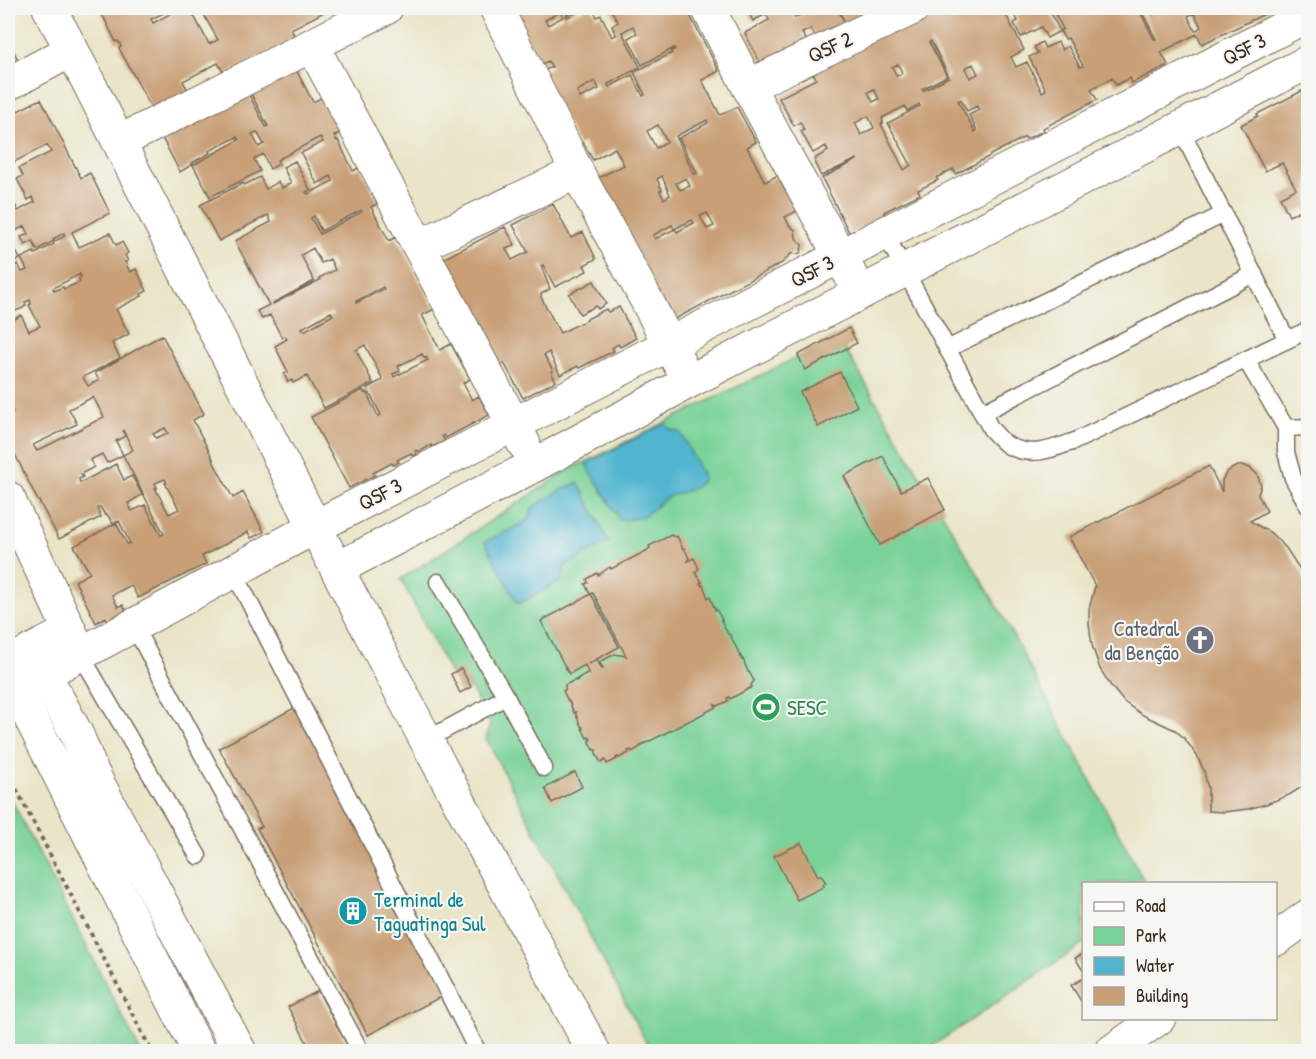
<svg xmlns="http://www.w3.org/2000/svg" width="1316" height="1059" font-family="'Patrick Hand',sans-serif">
<rect width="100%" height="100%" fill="#f6f6f2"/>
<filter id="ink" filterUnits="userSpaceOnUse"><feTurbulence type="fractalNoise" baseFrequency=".0167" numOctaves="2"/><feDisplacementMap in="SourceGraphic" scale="12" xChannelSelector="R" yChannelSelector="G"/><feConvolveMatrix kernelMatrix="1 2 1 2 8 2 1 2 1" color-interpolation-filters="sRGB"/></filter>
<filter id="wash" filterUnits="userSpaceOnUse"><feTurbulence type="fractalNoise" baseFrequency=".008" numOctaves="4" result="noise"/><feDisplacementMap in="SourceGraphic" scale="24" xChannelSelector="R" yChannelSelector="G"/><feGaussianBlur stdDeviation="1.35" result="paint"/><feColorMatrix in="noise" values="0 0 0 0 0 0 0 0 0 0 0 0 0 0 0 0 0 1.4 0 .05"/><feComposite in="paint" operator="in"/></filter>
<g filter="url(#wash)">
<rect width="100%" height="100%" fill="#eae5c8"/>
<g fill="#79d298" stroke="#5a7e5b" stroke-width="1.5">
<polygon points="838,337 1000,611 1145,883 1084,884 1083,944 925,1051 651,1051 486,739 490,724 471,688 464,691 457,674 452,677 401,579 569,470"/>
<polygon points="8,793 140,1051 8,1051"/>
</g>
<g fill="#51b5d0" stroke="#467077" stroke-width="1.5">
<path d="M665,423L669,429L680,432L702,474L703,479C695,493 679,491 666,498C658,503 652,511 643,516C636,519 628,520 620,520L586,464Z"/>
<polygon points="578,482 609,542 565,566 561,581 518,604 485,542 529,520 533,507 558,492"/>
</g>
<g id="blocks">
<g fill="#c89f76" fill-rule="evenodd">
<path d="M99,8H174L151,19L153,23L181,8H324L326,11L291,29L296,39L225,75L218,63L183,81L189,92L153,111L119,48L121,47L120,43L118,41L116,42ZM200,8L218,40L209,44L192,12Z"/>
<path d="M509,8H580L566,15L567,17L586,8H592L597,17L601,15L612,37L616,35L612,26L618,22L610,8H667L668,9L686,8L719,71L702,80L720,115L737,107L756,142L747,147L765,182L780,174L799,210L785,217L789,225L795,230L796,238L802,245L801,252L798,254L792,253L782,263L671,321L596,179L624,165L615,148L593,160L583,142L578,145L541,72L552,67L548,61L538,66ZM560,12L563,17L548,25L545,20ZM633,26L637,33L628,38L642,65L674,48L675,49L671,51L672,53L634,72L645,95L643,96L632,75L609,87L608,84L640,67L622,32ZM595,81L599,89L580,98L577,91ZM707,120L708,123L679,138L697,173L694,174L676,136ZM658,125L667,142L656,148L647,131ZM662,176L670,195L664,199L660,191L662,190L657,179ZM686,178L690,186L680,190L676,183ZM707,213L714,226L707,229L700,216ZM692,220L694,223L677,232L675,229L655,239L653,235L672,225L674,229Z"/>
<polygon points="746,8 793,8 790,9 795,18 804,13 801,8 837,8 846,25 817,40 811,29 802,33 809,44 763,68 745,33 769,20 766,14 753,21"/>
<polygon points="838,8 880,8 864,15 862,12 859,13 861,17 846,25"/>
<path d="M928,8H1003L1004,11L1024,50L1011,57L1016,67L1027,62L1042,92L1046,90L1029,57L1038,53L1034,47L1042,42L1045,48L1058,42L1062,50L1068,46L1080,67L1083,66L1068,38L1065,39L1060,31L1063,29L1052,8H1118L1119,10L1125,8H1138L1154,39H1156L1140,8H1277L1202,44L1197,34L1161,52L1168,65L1132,83L1130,78L1116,85L1112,78L1091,89L1097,100L1043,128L1044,131L1026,139L1025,137L990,155V156L956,174L953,169L936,178L938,180L918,190L920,194L884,212L885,215L850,234L822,178L857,160V159L821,176L815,164L816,158L828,151L826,146L813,153L801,131L804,130L800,122L794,126L779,98L816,79L812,71ZM1194,13L1201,27L1195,31L1188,16ZM931,41L949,77L923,91L922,89L947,76L929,42ZM898,64L902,73L897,76L892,67ZM973,64L978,74L970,78L965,68ZM874,89L879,99L873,102L868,92ZM961,100L967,111L977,106L979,110L969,115L977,131L975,132L958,101ZM919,104L920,106L888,123L911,165L904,170L881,124L883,123L882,118L905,106L907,111ZM868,116L874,128L861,135L855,123Z"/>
<polygon points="1010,8 1048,8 1060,31 1047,38 1041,27 1021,37 1014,23 1018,21"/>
<polygon points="8,38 17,58 8,63"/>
<path d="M294,66L313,102L323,97L341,132L334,136L337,141L338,140L353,171L360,167L379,203L371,207L389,241L396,237L435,309L422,315L440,350L451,344L470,379L463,383L472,400L479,396L489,415L446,438L444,435L442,436L445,441L432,447L431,445L419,452L418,450L415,451L417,454L412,456L411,453L397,460L399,462L393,465L392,463L373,473L375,475L349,488L311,417L363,390L364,393L366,392L378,416L381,415L367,388L383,380L365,345L356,350L373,383L324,408L307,376L293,383L292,380L288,382L284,374L288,372L275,346L287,339L285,336L282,338L270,315L262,319L257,311L269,305L235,241L271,222L268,215L219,241L200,205L243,183L244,185L260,177L266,189L278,182L282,188L291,183L283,167L295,161L310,190L306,192L308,194L333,181L331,176L317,184L301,153L323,142L320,137L277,160L279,164L270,169L263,154L254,159L260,171L210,197L193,165L239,140L237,137L209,151L210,153L192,163L193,164L180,172L160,134L247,91L266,127L268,126L249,90ZM257,132L264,144L259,147L252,134ZM361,210L362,212L320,234L311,218L314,216L321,231ZM313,248L321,263L330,259L335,270L319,278L320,280L273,304V303L314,281L301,255ZM383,287L384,289L356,303V301ZM331,312L333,315L304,331L302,328ZM422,354L424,358L426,357L428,360L394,377L393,374L400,371L398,366Z"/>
<polygon points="1308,88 1308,213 1305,208 1289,216 1280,197 1296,189 1282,163 1265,171 1241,125 1258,116 1257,114"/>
<path d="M41,99L81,178L90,173L110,213L72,232L79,247L110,233L116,245L122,242L128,253L125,255L128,261L125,262L130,272L136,269L147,291L141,294L142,296L116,309L129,334L112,343L120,358L83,377L88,386L99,380L95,373L162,335L204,414L193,420L213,459H212L233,498L243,492L264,532L251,538L248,532L202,556L206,564L138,598L131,585L112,595L118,607L123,605L127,613L108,623L106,617L96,623L75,581L90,573L74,546L116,523L127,544L130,543L119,521L113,524L107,514L105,515L100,507L97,508L101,517L59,539L39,501H38L8,440V415L13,412L8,401V323L21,315L29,331L40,326L29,305L31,304L30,300L25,302L26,305L23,308L8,314V269L18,264L22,272L27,270L21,258L34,252L35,254L54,244L53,242L65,236L64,233L53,239L54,241L37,250L33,241L25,245L21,237L29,234L25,226L9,234L8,231V190L18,211L35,202L32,197L28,200L17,179L23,176L19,168L51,152L47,145L8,165L12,174L8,177V116ZM80,274L81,277L79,279L80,282L64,289L63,287L54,291L53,288ZM93,397L104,417L37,451L33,445L77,424L69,409ZM165,428L168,433L156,438L153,434ZM123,430L133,450L123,455L164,534L161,535L145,505L132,511L128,503L142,495L132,476L124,480L116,464L80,483L79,479L83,477L81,474L94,467L90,460L102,454L107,463L123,455L116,441L125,436ZM165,479L167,483H165L179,509L169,514L155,488H157L155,483Z"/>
<polygon points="553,204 571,238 583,232 596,259 584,265 587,271 555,287 543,265 541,266 550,289 541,294 541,297 560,333 587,320 587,319 606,309 608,312 619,307 636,338 620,347 618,344 612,348 614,351 579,368 578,366 560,375 549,352 544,355 553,371 551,372 556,381 523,398 504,363 494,368 435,263 505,227 515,245 506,249 512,260 528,252 513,225"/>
<polygon points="8,236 20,259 8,266"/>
<polygon points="594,281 606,304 598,309 596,306 580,314 569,294"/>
<polygon points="849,328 857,343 805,370 798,355"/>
<polygon points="840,372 857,406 818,427 800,392"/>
<polygon points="883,456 901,491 928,478 945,510 880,545 844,476"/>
<polygon points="1209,466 1222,492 1222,481 1226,473 1231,469 1238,466 1245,466 1250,468 1257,474 1261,485 1258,495 1267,511 1250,521 1271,533 1286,548 1301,571 1308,593 1308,783 1289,795 1266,804 1248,809 1223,812 1208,811 1208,789 1204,771 1197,756 1185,739 1175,730 1143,715 1124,702 1111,686 1100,669 1092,645 1089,624 1089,609 1095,586 1069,537"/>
<polygon points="671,535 675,537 677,536 683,549 684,548 689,558 688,559 688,561 694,558 699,569 695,572 702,582 700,583 702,586 703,585 708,598 710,597 715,610 716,609 722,620 721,620 728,634 730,635 741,657 740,657 742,660 743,659 748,672 749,672 754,681 751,685 752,687 730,699 729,697 727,698 728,701 717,706 715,705 716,707 654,739 641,745 642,746 632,752 631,750 628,751 629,753 619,758 618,757 616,758 617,759 607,764 605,760 601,763 596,753 596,750 594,750 589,740 591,739 589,737 587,738 582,728 583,727 581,726 576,715 576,712 574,713 569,701 568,701 563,691 565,690 565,685 575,680 576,681 578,680 577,679 587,673 589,675 585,665 569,674 541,621 591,594 619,647 588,664 597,660 602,669 603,668 599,662 615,654 626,656 593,593 590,594 585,584 588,583 587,579 597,573 598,575 610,567 611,569 646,551 650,548 649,546"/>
<polygon points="461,668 471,687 460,693 451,674"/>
<polygon points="296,707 448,993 368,1035 257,828 262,827 219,748"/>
<polygon points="575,772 582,787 552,803 545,788"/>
<polygon points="801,843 818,876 821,875 826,883 823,884 824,886 823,887 797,900 774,856"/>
<polygon points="1084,953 1084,972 1075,958"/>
<polygon points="1084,978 1084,999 1081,1001 1071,985"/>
<polygon points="318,991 351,1052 312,1052 288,1007"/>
</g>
</g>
</g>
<g filter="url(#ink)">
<use href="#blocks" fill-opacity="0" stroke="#786b5a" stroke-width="1.5"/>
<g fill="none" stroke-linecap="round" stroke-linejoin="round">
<g stroke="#786b5a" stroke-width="19">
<g id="lane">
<polyline points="1180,128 1287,340"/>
<path d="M885,234L991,429C996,434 1002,442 1009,446C1033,458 1052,449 1075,441L1308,330"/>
<polyline points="947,349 1224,214"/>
<polyline points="1246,360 1286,428 1286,452 1293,478 1308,506"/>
<polyline points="982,413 1254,274"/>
<polyline points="1286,428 1308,427"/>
<polyline points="234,572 478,1052"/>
<polyline points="438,582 506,697 544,768"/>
<polyline points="134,626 361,1052"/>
<polyline points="81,655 198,856"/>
<polyline points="426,740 506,697"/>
</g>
</g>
<g stroke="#786b5a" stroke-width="35">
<g id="street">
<polyline points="496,8 551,118 577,172 647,301 679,363"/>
<polyline points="708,8 748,86 851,276"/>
<polyline points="312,45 524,444"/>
<polyline points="8,84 72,50"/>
<polyline points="748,86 913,8"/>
<polyline points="119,142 386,8"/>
<polyline points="419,246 577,172"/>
<polyline points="8,498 81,655"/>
<polyline points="337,569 535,465 688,382 1308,62"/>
<polyline points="8,663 70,631"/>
<polyline points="8,673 199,1052"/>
<polyline points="45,675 77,735 92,772 240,1052"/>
<polyline points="16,689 315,527 1308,15"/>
</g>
</g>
<g stroke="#786b5a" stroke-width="35">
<g id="secondary">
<polyline points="49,8 72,50 315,527 426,740 594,1052"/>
<polyline points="1276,939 1308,916"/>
<polyline points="1111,1052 1159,1018"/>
</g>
</g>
<polyline stroke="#786b5a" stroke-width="4" stroke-dasharray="4.5 4.5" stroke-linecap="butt" points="8,773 152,1052"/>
<use href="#lane" stroke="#fff" stroke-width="16"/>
<use href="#street" stroke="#fff" stroke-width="33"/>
<use href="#secondary" stroke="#fff" stroke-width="33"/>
</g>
</g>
<defs>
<g id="church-disc" transform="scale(1.5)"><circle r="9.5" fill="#6b7280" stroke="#f6f6f2"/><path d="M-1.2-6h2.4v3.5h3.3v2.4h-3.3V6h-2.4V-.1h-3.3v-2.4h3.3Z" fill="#fff"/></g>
<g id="stadium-disc" transform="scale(1.5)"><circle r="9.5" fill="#2e9e5b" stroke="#f6f6f2"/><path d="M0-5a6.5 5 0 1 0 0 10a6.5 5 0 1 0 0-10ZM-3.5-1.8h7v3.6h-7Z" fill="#fff"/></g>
<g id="building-disc" transform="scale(1.5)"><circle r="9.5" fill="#0f9aa8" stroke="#f6f6f2"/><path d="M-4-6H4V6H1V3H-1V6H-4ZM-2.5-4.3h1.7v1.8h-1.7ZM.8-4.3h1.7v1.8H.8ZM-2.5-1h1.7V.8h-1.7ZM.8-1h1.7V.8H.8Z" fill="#fff"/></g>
</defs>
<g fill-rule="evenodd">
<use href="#church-disc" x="1200" y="640"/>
<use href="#stadium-disc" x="766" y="707"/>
<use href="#building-disc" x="353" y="911"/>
</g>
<g text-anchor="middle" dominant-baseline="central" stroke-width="4.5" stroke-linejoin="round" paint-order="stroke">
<g font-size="21" fill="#3b2a1e" stroke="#f6f6f2">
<text transform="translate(830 47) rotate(-25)">QSF 2</text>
<text transform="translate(1244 49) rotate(-27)">QSF 3</text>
<text transform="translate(812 271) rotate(-27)">QSF 3</text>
<text transform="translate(380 494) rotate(-27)">QSF 3</text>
</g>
<g font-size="21" fill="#5b616d" stroke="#f6f6f2" text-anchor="end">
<text x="1179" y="628">Catedral<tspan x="1179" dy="24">da Benção</tspan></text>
</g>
<g font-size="21" fill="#27864d" stroke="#f6f6f2" text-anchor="start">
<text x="787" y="707">SESC</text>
</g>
<g font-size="21" fill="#0d838f" stroke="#f6f6f2" text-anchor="start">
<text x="374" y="899">Terminal de<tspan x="374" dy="24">Taguatinga Sul</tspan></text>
</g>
</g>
<rect width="1316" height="1059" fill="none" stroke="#f6f6f2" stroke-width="30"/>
<rect x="1082" y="882" width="195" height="138" fill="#f6f6f2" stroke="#aba49d" stroke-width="1.5"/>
<rect x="1094" y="902" width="30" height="9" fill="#ffffff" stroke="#aba49d" stroke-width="1.5"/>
<text x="1136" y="912" font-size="18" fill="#3b2a1e">Road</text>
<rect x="1094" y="927" width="30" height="18" fill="#79d298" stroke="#aba49d" stroke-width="1.5"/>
<text x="1136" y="942" font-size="18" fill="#3b2a1e">Park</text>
<rect x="1094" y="957" width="30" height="18" fill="#51b5d0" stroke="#aba49d" stroke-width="1.5"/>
<text x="1136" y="972" font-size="18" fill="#3b2a1e">Water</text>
<rect x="1094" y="987" width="30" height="18" fill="#c89f76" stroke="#aba49d" stroke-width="1.5"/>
<text x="1136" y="1002" font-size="18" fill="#3b2a1e">Building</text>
</svg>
